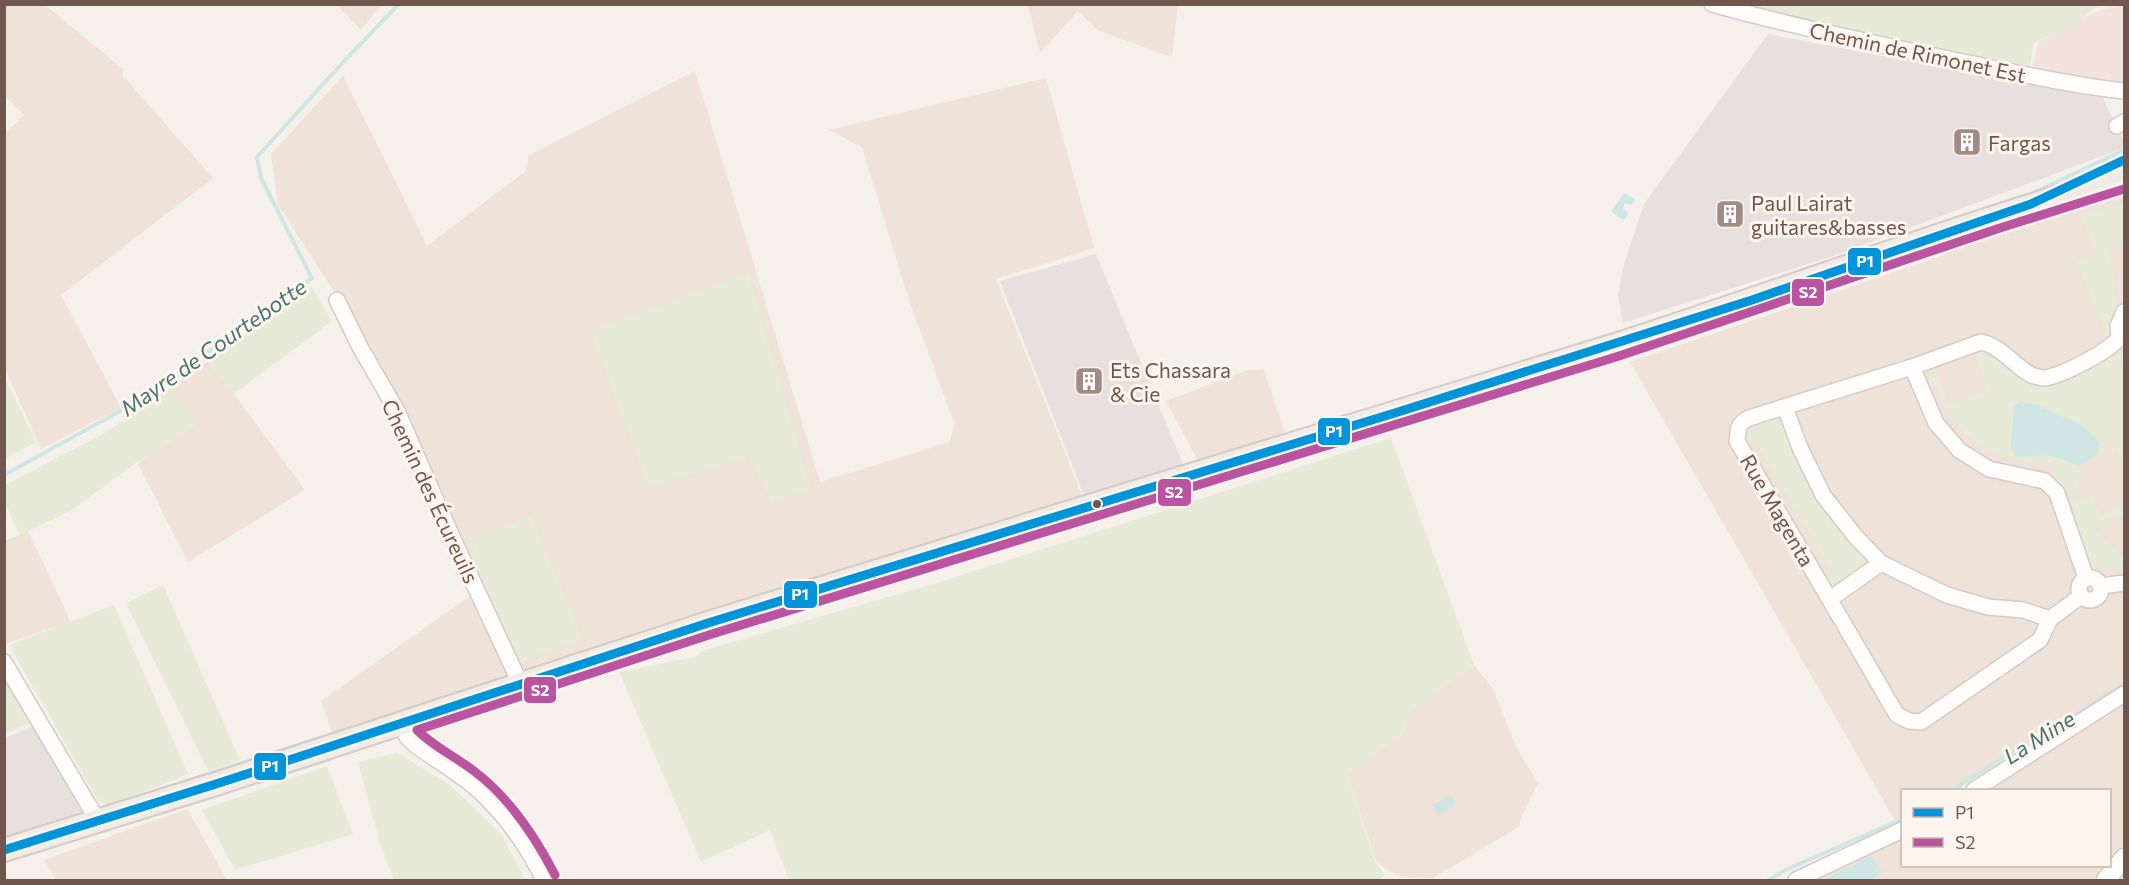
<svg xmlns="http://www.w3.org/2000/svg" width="2129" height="885" font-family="Commissioner,sans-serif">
<rect width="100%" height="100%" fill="#f6f0eb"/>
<g fill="#eee2d9">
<polygon points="4,5 45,5 123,69 123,76 213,178 61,295 121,408 41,449 5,369 5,133 24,115 5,96"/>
<polygon points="337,5 381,5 361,30"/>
<polygon points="1028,5 1178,5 1172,57 1099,31 1078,11 1040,53"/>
<polygon points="695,71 820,482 950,442 954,423 908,297 862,147 829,130 1046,78 1094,248 996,279 1083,498 709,610 333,734 321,701 473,594 459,531 369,345 278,205 271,154 343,76 427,246 526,171 529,155"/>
<polygon points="2124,193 2124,686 1950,790 1902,790 1902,819 1896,822 1630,362 1944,255 1994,230 2071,210"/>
<polygon points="208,361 234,394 305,490 188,562 138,464 144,458 195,426 171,388"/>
<polygon points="1264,369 1285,433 1282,436 1199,463 1166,401 1245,371"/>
<polygon points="28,531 64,607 70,622 5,644 5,541"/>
<polygon points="1474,665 1493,689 1517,749 1538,783 1520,820 1520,826 1433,878 1400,877 1377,863 1347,774 1404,733 1407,713"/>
<polygon points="2124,696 2124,851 2100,880 1806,880 1902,836 1902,866 2110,866 2110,790 1981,790"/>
<polygon points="187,809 227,880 56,880 44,860"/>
</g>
<polygon fill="#f3e2dd" points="2119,5 2124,5 2124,84 2032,67 2038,42 2095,12"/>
<g fill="#e8e0dc">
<polygon points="1768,34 2103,98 2124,142 2124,148 1836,255 1623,323 1618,295 1624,264 1644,204"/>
<polygon points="1096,254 1184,467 1085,498 1000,281"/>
<polygon points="35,725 86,817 5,841 5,738"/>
</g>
<g fill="#e6ead7">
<polygon points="1732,5 2099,5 2073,26 2034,42 2029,70"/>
<polygon points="2124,204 2124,246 2108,249 2116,284 2112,288 2120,305 2108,339 2076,261 2097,254 2079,213"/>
<polygon points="748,273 811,490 772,503 749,456 649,488 590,330"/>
<polygon points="311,286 332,321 234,394 208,361"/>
<path d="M1978,349L1987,350L2024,379L2040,384L2110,354L2116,353L2120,355L2124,367V465L2115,448L2076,465L2082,475L2078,481L2080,486L2065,494L2061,483L2050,476L2052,467C1986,453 1967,452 1936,387L1927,388L1929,372L1934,365L1948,404H1951L1987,391L1974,350Z"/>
<polygon points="4,376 36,442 5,459 4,459"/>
<polygon points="171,388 196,426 134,464 72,510 20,535 5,503 5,485 103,434"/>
<polygon points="1766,418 1777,421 1787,428 1866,558 1866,566 1835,588 1830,586 1824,577 1832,572 1754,439 1746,444 1744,439 1744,429 1754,422 1757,431 1764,429 1761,419"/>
<polygon points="1391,438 1474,665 1407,713 1404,733 1347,774 1375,862 1385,875 1379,880 789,880 770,830 701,862 619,672 695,657 705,650 943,581"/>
<polygon points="2088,496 2092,496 2102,515 2124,503 2124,518 2120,515 2115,521 2109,516 2095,530 2124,559 2124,570 2113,571 2090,566 2087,562 2070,509 2072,508 2071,505"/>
<polygon points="531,515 583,640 515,664 475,581 469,554 476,549 471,539"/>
<polygon points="163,585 240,760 208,771 126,603"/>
<polygon points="114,605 188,774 109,806 98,801 9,645"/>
<polygon points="4,671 34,721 5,734 4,734"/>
<polygon points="397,753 450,785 501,834 526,880 394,880 380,843 358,762"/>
<polygon points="327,766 353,834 235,870 202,810"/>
</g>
<g fill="#cfe6e4">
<polygon points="1624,193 1635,199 1632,205 1625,203 1623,209 1629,213 1624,220 1611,212"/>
<polygon points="2021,402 2037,405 2083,426 2100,443 2097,455 2083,464 2076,465 2060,458 2045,455 2016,457 2011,448 2014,406"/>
<polygon points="1451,795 1457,804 1438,815 1433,805"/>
<polygon points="1871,856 1882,872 1871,880 1823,880"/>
</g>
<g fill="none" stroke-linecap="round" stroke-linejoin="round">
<g stroke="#cfe6e4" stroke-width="4">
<polyline points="2033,193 2124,150"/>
<polyline points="4,475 120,411 131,407 312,278 261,178 257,157 346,59 399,4"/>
<polyline points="258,782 330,759"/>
<polyline points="1953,790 2041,733 2073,716 2124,684"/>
<polyline points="118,803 339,732"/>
<polyline points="1768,880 1790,868 1902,819"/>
</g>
<g stroke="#d3ccc6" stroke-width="18">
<g id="minor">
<path d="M1712,4C1792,26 1872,43 1953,60C2010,71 2067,85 2124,91"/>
<polyline points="2117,126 2124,122"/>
<polyline points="337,300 360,347 398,413 452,537 520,683"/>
<polyline points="1912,367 1936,423 1959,450 1989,469 2045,481 2057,493 2086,578"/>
<polyline points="1785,407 1800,448 1823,495 1855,536 1881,563 1947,595 1988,607 2023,610 2050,619"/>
<circle cx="2090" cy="589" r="11"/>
<polyline points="2101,586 2124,583"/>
<path d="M2081,596L2050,619L2040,640L1921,722L1909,721L1897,715L1737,441C1738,429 1738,423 1749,418L1912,367L1981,342C2000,346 2012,363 2028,373C2032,376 2040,378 2045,378C2063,375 2108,352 2119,338L2118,326L2124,312"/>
<polyline points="1830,599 1881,563"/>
<polyline points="4,662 98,821"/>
<path d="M401,723L407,737L415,745C435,759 457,772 476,788C505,814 527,845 544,880"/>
<polyline points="1974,790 2124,694"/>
<polyline points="1796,880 1902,830"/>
</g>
</g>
<g stroke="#d3ccc6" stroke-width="21">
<polyline id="tertiary" points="2106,880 2124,858"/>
</g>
<g stroke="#d4cbc7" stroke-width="26">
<path id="primary" d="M4,850L219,783L708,623L1615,345C1785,290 1953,227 2124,177"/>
</g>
<use href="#minor" stroke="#fefdfc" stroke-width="15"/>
<use href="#tertiary" stroke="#fefdfc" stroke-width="18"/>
<use href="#primary" stroke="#f1ebe6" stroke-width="22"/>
<g stroke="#fdf4ed" stroke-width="14">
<polyline id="bus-1" points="4,850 219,783 708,623 1398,412 1752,300 2031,204 2124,160"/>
</g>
<g stroke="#fdf4ed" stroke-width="14">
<path id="bus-2" d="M555,875C535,836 510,798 474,771C456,757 434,747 417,730L712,634L1619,356L2000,228L2124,189"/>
</g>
<use href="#bus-1" stroke="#0095da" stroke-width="9"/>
<use href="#bus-2" stroke="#ba54a0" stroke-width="9"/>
</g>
<defs>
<g id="building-square" transform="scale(1.5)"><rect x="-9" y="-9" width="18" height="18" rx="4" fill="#a08c85" stroke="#fdf4ed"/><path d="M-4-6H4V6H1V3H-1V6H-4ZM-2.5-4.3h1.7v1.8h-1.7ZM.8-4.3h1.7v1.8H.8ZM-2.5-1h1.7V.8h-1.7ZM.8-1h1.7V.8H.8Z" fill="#fff"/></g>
</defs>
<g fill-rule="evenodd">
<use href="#building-square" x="1967" y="142"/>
<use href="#building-square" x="1730" y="214"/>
<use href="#building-square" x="1089" y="381"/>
</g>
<circle fill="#71564e" stroke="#fdf4ed" stroke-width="2" cx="1097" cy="504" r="5"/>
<g text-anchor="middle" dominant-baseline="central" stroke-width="6" stroke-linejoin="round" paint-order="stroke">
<g font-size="21" fill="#71564e" stroke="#fdf4ed">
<text transform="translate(1918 52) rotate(12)">Chemin de Rimonet Est</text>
<text transform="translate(431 491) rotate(65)">Chemin des Écureuils</text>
<text transform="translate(1778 510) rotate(60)">Rue Magenta</text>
</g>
<g font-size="21" fill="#71564e" stroke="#fdf4ed" text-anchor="start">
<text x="1988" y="142">Fargas</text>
<text x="1751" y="202">Paul Lairat<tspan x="1751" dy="24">guitares&amp;basses</tspan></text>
<text x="1110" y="369">Ets Chassara<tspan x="1110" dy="24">&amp; Cie</tspan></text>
</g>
<g font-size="22" font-style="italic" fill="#447374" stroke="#fdf4ed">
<text transform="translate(213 347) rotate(-35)">Mayre de Courtebotte</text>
<text transform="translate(2039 737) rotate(-32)">La Mine</text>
</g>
</g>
<g stroke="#fdf4ed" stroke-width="2">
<rect x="1847" y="247" width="35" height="29" rx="6" fill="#0095da"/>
<rect x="1791" y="278" width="34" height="29" rx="6" fill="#ba54a0"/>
<rect x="1317" y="417" width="34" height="29" rx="6" fill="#0095da"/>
<rect x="1157" y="478" width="35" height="29" rx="6" fill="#ba54a0"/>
<rect x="783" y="580" width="35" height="29" rx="6" fill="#0095da"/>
<rect x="523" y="676" width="34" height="28" rx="6" fill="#ba54a0"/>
<rect x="253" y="752" width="34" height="29" rx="6" fill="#0095da"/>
</g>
<g font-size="16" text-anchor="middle" font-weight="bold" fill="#fff">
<text x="1865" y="267">P1</text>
<text x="1808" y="298">S2</text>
<text x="1334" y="437">P1</text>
<text x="1174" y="498">S2</text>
<text x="800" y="600">P1</text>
<text x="540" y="696">S2</text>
<text x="270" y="772">P1</text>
</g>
<rect width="2129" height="885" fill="none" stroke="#71564e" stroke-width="12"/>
<rect x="1901" y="789" width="210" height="78" fill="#fdf4ed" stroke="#c5b5ad" stroke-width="1.5"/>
<rect x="1913" y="808" width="30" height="9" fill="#0095da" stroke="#c5b5ad" stroke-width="1.5"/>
<text x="1955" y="819" font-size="18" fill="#71564e">P1</text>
<rect x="1913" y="838" width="30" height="9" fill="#ba54a0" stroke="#c5b5ad" stroke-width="1.5"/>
<text x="1955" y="849" font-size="18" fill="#71564e">S2</text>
</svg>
